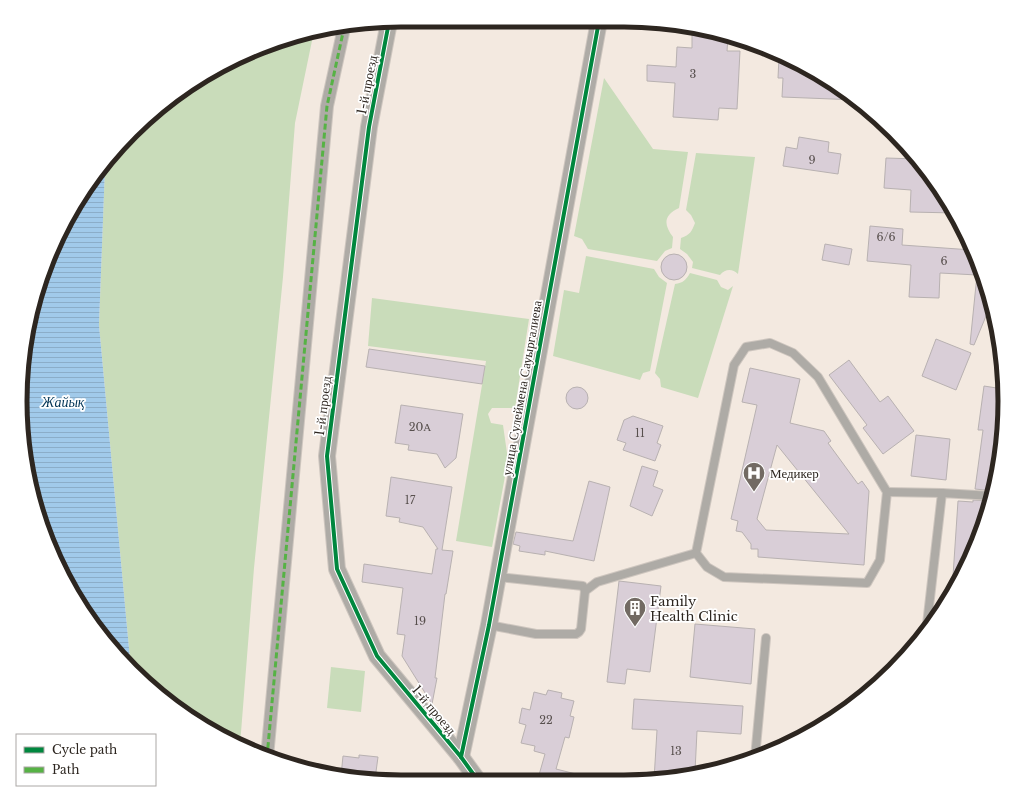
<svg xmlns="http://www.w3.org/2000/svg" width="1025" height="802" font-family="'Libre Baskerville',serif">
<defs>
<pattern id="water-rules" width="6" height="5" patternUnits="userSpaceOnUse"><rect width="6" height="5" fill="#a1caea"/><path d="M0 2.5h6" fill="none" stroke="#8badc8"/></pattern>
</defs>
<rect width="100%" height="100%" fill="#f3e9e0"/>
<g fill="#c9dcba">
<polygon points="314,31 295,123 283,277 254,568 240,745 189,718 131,670 99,325 105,166 131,132 210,71 302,33"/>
<path d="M604,78L653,149L688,152L679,208C664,215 663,224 673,237L672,248L665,251L657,261L588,249L582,239L574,236Z"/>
<path d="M696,153L755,157L738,274C732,268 725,269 720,275L692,268L693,262L687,254L680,249L681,238C690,235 692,231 695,223L691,215L686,210Z"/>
<polygon points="586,256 654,269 659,277 667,283 650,371 643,373 640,380 553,356 564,290 579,293"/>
<path d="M690,273L717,280L721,287L728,290L733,286L698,398L661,387L660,379L655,373L675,284C683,283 686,280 690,273Z"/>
<polygon points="372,298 529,319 515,408 492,408 488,414 491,423 503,425 508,460 492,547 456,541 486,361 368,346"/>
<polygon points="331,667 365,671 361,712 327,708"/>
</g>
<polygon fill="url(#water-rules)" points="105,167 99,325 131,670 71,592 33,500 20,401 33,303 71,211"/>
<g fill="#d9ced7" stroke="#b8b1b1" fill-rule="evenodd">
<polygon points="692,32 709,33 728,37 727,51 740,51 737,109 719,108 718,120 673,117 675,83 647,81 647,65 676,67 677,47 692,48"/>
<polygon points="779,57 856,99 857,100 782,97 783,78 778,78"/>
<polygon points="799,137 829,142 828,152 841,154 838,174 783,166 786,147 797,149"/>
<polygon points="886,158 917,159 955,213 910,212 911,190 884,188"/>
<polygon points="870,226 903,229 902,245 972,250 985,278 991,304 974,345 970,344 977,275 940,273 939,298 909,297 911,265 867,261"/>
<polygon points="825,244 852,249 849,265 822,260"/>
<circle cx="674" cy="267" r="13"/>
<polygon points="936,339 971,353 956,390 922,376"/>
<polygon points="369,349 485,366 482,384 366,367"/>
<polygon points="849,360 880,402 888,396 914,431 883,454 863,428 867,425 829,375"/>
<path d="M750,368L800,379L790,423L824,431L831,441L828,443L858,484L862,481L869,491L864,565L758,557V549H751V544L742,532L736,531L738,521L731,519L757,405L742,402ZM777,445L849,534L766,530L757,519Z"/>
<polygon points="984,386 1003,389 1004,426 994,491 975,489 983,430 978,430"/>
<circle cx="577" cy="398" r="11"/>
<polygon points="401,405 463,414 456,458 445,468 437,454 408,450 409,445 395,443"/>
<polygon points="633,416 663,426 657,443 661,445 655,461 623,450 626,443 617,440 624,420"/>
<polygon points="916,435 950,439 946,480 911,476"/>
<polygon points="642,466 658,471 653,486 663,490 652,516 630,506"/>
<polygon points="391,477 452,487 442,550 453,551 446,594 445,594 435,678 437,678 432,704 402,656 405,635 397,634 403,588 362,582 364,564 432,574 436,549 438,549 423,527 399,522 400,518 386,516"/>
<polygon points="589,481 610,487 594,561 545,551 545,555 519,551 520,546 513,544 516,532 573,541"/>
<polygon points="973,500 991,501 966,569 952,591 958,501 973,502"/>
<polygon points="619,581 661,586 650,672 627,669 625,684 607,682"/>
<polygon points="695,624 755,629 751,684 690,677"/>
<polygon points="548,690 562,693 561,698 574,701 570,716 574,717 569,738 565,737 556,769 584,776 583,781 537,782 545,754 534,751 535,746 521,743 526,725 519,723 522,708 530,710 534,692 546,695"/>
<polygon points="634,699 743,706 741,734 697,731 695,772 654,780 657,730 632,729"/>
<polygon points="359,755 378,757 375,779 341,776 343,756 359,758"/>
</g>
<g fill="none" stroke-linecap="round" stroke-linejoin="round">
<g stroke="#cec6bf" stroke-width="10">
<g id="service">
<polygon points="770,343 793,353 818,377 887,492 880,560 867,583 724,577 707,567 696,553 734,365 746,347"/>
<polyline points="887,492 942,493"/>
<polyline points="498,577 583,586 585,591"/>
<polyline points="489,625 536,634 576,634 579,632 581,629 585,591 597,582 696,553"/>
<polyline points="926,633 942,493 993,496"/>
<polyline points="755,758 766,638"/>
</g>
</g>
<g stroke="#cec6bf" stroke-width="14">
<polyline id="pedestrian" points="267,757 327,106 344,28"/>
</g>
<g stroke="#cec6bf" stroke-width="18">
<g id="minor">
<polyline points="389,22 369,127 327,456 337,569 377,656 461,757 479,782"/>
<polyline points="461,757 489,625 599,21"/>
</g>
</g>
<use href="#service" stroke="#aeaba6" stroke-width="8"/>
<use href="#pedestrian" stroke="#aeaba6" stroke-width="12"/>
<use href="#minor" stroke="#aeaba6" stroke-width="16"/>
<polyline stroke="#56b245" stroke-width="3" stroke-dasharray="6 3" stroke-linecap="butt" points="267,757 327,106 344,28"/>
<g stroke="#fff" stroke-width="6">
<g id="cycleway">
<polyline points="389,22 369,127 327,456 337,569 377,656 461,757 479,782"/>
<polyline points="461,757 489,625 599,21"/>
</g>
</g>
<use href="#cycleway" stroke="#00873e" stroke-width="4"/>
</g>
<defs>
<g id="hospital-pin" transform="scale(1.15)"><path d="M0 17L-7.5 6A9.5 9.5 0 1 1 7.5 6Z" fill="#726a63" stroke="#fff"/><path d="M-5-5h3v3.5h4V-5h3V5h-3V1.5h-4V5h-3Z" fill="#fff"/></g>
<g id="building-pin" transform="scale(1.15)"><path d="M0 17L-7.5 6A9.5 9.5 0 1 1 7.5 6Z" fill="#726a63" stroke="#fff"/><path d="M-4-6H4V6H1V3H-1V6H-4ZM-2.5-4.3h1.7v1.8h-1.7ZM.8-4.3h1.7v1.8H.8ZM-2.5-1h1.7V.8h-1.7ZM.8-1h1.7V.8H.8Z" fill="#fff"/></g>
</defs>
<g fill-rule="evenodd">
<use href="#hospital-pin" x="754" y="473"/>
<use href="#building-pin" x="635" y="608"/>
</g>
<g text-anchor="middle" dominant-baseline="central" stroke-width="3.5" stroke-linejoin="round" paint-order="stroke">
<g font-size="11" fill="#58504e">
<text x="693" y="74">3</text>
<text x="812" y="160">9</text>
<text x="886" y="237">6/6</text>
<text x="944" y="261">6</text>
<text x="420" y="427">20А</text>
<text x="640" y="433">11</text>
<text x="410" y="500">17</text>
<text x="420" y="621">19</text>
<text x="546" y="720">22</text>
<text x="676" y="751">13</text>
</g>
<g font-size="13" fill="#2d2620" stroke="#fff">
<text transform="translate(367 85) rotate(-79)">1-й проезд</text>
<text transform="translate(522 388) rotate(-80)">улица Сулеймена Сауыргалиева</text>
<text transform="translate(323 406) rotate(-83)">1-й проезд</text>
<text transform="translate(434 710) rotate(50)">1-й проезд</text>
</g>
<g font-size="13" fill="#2d2620" stroke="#fff" text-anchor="start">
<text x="770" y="473">Медикер</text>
<text x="650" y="601">Family<tspan x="650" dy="15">Health Clinic</tspan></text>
</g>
<g font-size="14" font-style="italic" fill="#013455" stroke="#fff">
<text x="63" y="402">Жайық</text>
</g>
</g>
<path d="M0 0H1025V802H0ZM401 27H624A374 374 0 0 1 998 401V401A374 374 0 0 1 624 775H401A374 374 0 0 1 27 401V401A374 374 0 0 1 401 27Z" fill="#fff" fill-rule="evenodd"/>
<path fill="none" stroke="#2d2620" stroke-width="5" d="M401 27H624A374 374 0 0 1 998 401V401A374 374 0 0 1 624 775H401A374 374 0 0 1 27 401V401A374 374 0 0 1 401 27Z"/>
<rect x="16" y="734" width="140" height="52" fill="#ffffff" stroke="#aba8a6"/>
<rect x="24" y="747" width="20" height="6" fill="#00873e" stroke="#aba8a6"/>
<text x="52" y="754" font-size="12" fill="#2d2620">Cycle path</text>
<rect x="24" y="767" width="20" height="6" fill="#56b245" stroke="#aba8a6"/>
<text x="52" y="774" font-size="12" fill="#2d2620">Path</text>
</svg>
